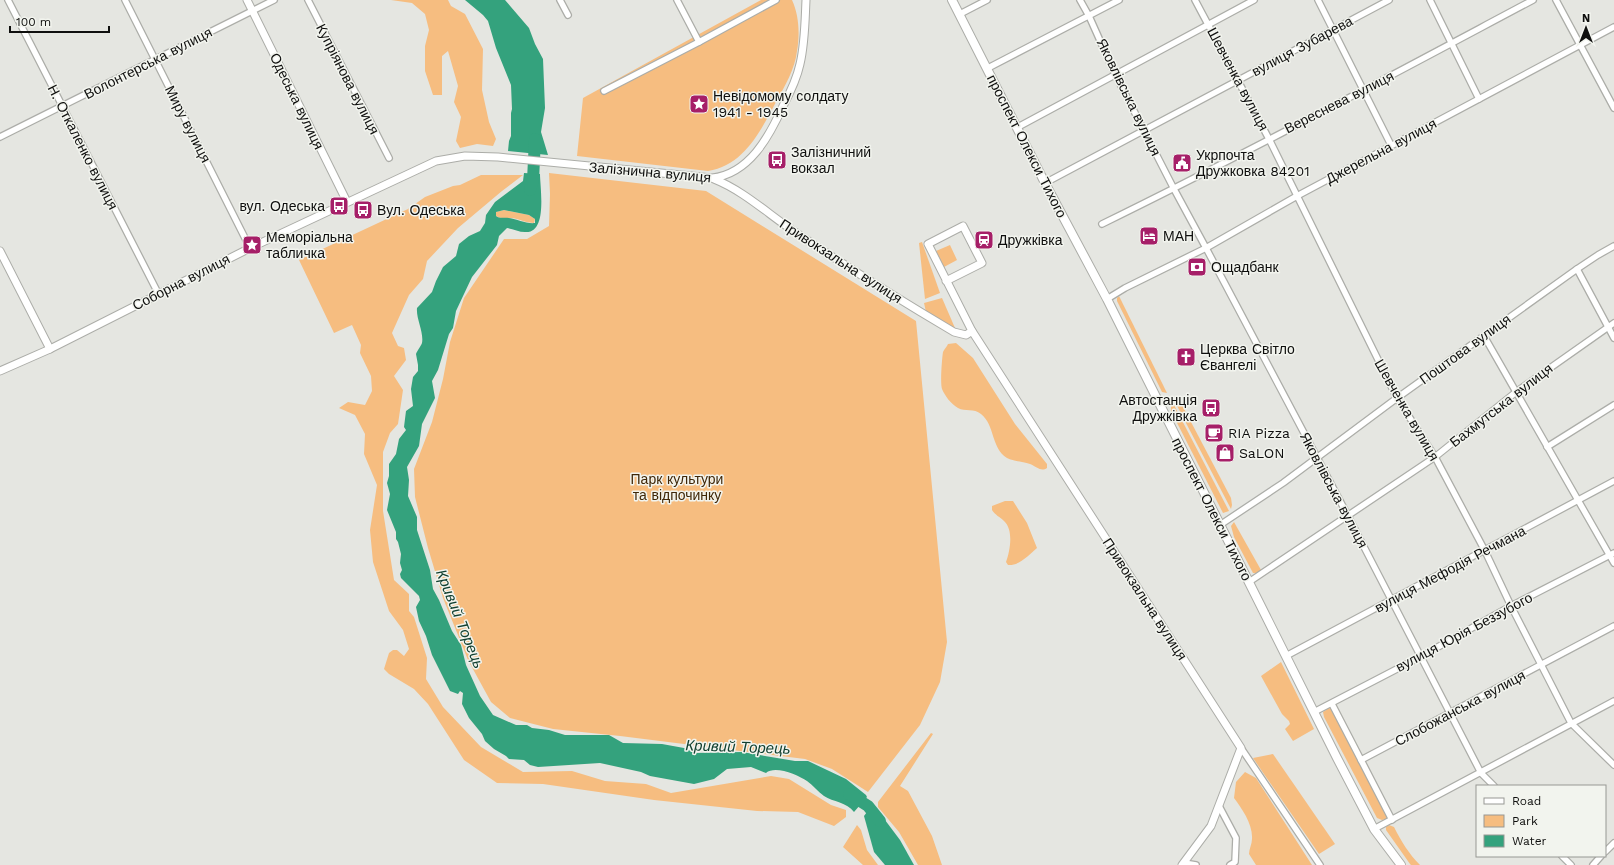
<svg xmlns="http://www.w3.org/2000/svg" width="1614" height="865" font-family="'Work Sans',sans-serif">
<rect width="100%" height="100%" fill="#e5e6e1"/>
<g fill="#f6bd80">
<polygon points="391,0 448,0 451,6 465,14 483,49 482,90 489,122 496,139 493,146 477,144 460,148 456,141 461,117 454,102 458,86 448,51 442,56 442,95 433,95 425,71 425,46 429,30 425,14 412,3"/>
<path d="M761,0H792C799,15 800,34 797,51C795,69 785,86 776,102C761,130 744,166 708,171L577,156L583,98Z"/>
<polygon points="549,173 706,191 916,321 947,642 940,682 920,725 868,792 832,769 805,759 620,736 553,729 510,718 491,702 468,660 443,598 428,548 415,497 414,469 432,422 443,379 450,342 464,298 504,239 527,239 549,226 550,194"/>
<polygon points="481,175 523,175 502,191 458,228 427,261 423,279 409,295 392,333 398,346 404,348 406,360 394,376 403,390 398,424 390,433 383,452 383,511 394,580 409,594 409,611 414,617 427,658 426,679 443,707 481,747 523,772 572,771 605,781 646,784 671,793 771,776 789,779 831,805 846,810 846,817 834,826 798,812 757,811 654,800 543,784 497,783 464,760 428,704 414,689 389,674 384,669 389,653 393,650 397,650 404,656 409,649 403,630 389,611 373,562 370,530 377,485 364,454 365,434 355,415 339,408 348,402 365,405 372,391 371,376 360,353 361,345 352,325 334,333 299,260 408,209 425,197 453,186 460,185"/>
<path d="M504,210L529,215L535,219L534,223C526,223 520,219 512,218C506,218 500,219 496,216V212Z"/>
<polygon points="922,242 940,293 925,299 919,243"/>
<polygon points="950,245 957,260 944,267 936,251"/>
<polygon points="1119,296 1167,393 1162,392 1117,301 1117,298"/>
<polygon points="942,298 955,328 954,330 926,312 924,303"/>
<path d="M956,343L973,358L1015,424L1047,464V468C1041,472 1037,467 1030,464C1023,461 1015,462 1007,458C991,448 995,425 981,414C974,408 965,412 958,408C951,404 945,396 942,389C940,383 942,358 943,352C944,349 947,347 948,344Z"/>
<polygon points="1175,402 1181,403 1231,498 1232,505 1231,509"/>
<polygon points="1173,403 1229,511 1223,513 1171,411 1171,407"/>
<path d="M1005,501H1013L1027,523L1037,548C1029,555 1019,566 1008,565L1006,562C1010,551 1014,530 1004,521C1000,517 995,515 992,510V506Z"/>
<polygon points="1234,522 1261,570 1256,573 1253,573 1234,537 1231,526"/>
<polygon points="1281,662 1314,729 1293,741 1285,729 1290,724 1289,721 1282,714 1261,676"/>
<polygon points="1329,708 1333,710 1387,817 1386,819 1382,820 1377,818 1324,717 1323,712"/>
<polygon points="931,733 933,734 900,786 908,791 932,836 942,865 918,865 899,832 878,807 878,802"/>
<polygon points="1273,754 1335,844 1319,854 1253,758"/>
<path d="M1245,772L1256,778L1312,865H1256L1249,854C1249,849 1252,844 1252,839C1253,824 1242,809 1234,798L1236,782Z"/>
<polygon points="857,825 861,830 867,850 878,865 863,865 843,847"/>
<path d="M1389,825L1394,827C1401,841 1409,854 1420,865H1411L1410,864L1386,830V827Z"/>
</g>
<g fill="#34a27d" fill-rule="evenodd">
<polygon points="465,0 505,0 529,28 535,44 543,59 545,108 541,132 548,155 508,151 509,141 511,136 511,113 512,109 511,85 496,48 488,21 483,15"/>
<path d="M524,173L540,174C540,187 548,234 525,232C519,232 513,229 507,228L499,236L497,245L472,277L456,311L453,328L449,334L438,370L432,381L435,398L422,424L419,446L407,467L409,480L408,496L417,517V530L430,570L433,589L439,600L452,631L461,645L466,665L480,696L493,715L516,725H527L532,728L549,730L565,735H609L623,743L662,744L684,748L695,753L742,752L795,761H808L846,779L866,795L867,797L854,812C847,802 833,802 824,796C818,792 813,785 807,781C798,775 775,765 766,773L751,767L727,769L714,779L694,784L650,776L641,772L600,763L538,767L530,765L524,760L509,759L506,756L494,749L485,741L482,734L469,718L462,704L463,693L460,691L458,694L450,691L432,655L426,636L419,621L416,607L420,600L419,596L401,578L400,574L402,570L400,563L401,554L398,542L396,539V532L387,510L390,494L387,483L389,476V464L396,454L399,439L406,430L404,427L406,411L413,406L411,389L413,377L418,371V365L416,354C417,351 421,346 422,343C424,332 416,319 417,308L432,292L436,281L443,267L456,256L459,244L469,236L480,231L485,223L486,215L495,202L523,181ZM504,210L529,215L535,219V223C526,224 517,219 509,218C504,217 500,219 496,216V212Z"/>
<polygon points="873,804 900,840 914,865 885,865 874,852 864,816"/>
</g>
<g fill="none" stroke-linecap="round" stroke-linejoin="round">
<g stroke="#34a27d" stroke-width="12">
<polyline points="530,190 533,180 535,139"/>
<polyline points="849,794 868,806 880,821"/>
</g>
<g stroke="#acada8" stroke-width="8">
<g id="street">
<polyline points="8,0 158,293"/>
<polyline points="125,0 250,248"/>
<polyline points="308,0 389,158"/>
<polyline points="560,0 568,15"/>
<polyline points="677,0 699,42 776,0"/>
<polyline points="1080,0 1089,16 1115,74 1174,189 1206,248 1348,516 1481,773 1494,786"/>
<polyline points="1195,0 1269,139 1397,398 1435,457 1485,551 1511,606 1571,723 1614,765"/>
<polyline points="1318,0 1391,145"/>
<polyline points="1430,0 1479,99"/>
<polyline points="1556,0 1614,108"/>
<polyline points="960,14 987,0"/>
<polyline points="988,68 1119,0"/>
<polyline points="604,91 699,42"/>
<polyline points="1018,127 1254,0"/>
<polyline points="0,137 274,0"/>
<polyline points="1045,183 1389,0"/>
<path d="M1102,224C1247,153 1390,76 1533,0"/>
<polyline points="1577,269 1614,338"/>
<polyline points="1107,299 1125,288 1206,248 1297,196 1614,27"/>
<polyline points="1484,336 1614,563"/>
<polyline points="1547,447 1614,405"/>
<polyline points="1220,525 1283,483 1397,398 1577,269 1598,255 1614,246"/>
<polyline points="1249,582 1435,457 1516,392 1614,323"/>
<polyline points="1286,656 1614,481"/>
<polyline points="1332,704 1361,760 1614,626"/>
<polyline points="1314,712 1420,657 1511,606 1614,553"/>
<polyline points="1241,748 1320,865"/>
<polyline points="1361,760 1392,820"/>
<polyline points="1219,806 1236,838 1235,862 1230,865"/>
<polyline points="1374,829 1614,701"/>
<polyline points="1605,852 1614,843"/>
<polyline points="1562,856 1571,865"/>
<polyline points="1184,863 1196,865"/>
<polyline points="1593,865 1601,856"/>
</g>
</g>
<g stroke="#acada8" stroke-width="9">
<g id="secondary">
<polyline points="247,0 347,202"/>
<path d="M714,179C744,191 768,214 795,232C847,267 900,300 954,332L966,335L972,331L928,244L963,226L982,263L946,281"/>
<polyline points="0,251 50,349"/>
<polyline points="972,331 1241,748 1211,826 1182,865"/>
<path d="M0,371L50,349L250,248L436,161L465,156L498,157L712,178C749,174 769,137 783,106C790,93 797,78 800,64C805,43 805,21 806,0"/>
</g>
</g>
<g stroke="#acada8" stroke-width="10">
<polyline id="primary" points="952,0 1045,183 1107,299 1337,758 1374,829 1401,865"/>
</g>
<use href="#street" stroke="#fff" stroke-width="5.5"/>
<use href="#secondary" stroke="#fff" stroke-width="7"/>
<use href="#primary" stroke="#fff" stroke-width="8"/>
</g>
<defs>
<g id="sight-square" transform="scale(1)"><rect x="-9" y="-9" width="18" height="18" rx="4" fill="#a61f68" stroke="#f2f4ee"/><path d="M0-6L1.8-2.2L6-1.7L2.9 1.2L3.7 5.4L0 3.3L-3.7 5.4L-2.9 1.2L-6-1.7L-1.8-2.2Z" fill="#fff"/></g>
<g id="bus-square" transform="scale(1)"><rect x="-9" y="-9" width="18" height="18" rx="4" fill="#a61f68" stroke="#f2f4ee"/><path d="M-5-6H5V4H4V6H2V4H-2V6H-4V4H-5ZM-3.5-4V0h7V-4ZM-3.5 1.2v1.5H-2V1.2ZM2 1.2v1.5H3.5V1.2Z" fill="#fff"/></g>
<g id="civic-square" transform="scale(1)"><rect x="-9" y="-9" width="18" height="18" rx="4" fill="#a61f68" stroke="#f2f4ee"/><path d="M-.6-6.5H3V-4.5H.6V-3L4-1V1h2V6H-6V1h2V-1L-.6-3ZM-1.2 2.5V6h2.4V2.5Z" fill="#fff"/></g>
<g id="hotel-square" transform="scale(1)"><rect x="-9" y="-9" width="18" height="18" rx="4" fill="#a61f68" stroke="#f2f4ee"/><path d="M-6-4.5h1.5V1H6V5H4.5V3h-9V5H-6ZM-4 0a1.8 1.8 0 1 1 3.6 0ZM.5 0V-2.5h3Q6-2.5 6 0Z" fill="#fff"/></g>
<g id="station-square" transform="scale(1)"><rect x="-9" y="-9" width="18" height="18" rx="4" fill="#a61f68" stroke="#f2f4ee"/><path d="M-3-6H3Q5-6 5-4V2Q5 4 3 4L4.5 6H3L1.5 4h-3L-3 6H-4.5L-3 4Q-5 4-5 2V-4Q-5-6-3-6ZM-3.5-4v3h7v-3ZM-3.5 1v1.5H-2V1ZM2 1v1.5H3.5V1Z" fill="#fff"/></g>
<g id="bank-square" transform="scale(1)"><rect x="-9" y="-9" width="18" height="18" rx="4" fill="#a61f68" stroke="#f2f4ee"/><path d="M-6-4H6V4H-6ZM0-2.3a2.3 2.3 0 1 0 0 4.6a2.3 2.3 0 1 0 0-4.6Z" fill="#fff"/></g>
<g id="church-square" transform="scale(1)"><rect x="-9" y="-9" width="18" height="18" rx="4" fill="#a61f68" stroke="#f2f4ee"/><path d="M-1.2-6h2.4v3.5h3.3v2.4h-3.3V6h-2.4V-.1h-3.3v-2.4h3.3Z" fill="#fff"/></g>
<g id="cafe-square" transform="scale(1)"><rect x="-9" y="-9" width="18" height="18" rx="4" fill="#a61f68" stroke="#f2f4ee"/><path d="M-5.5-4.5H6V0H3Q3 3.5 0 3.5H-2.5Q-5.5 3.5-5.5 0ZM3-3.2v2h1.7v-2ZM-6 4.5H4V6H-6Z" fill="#fff"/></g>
<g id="shop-square" transform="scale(1)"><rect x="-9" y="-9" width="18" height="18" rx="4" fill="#a61f68" stroke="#f2f4ee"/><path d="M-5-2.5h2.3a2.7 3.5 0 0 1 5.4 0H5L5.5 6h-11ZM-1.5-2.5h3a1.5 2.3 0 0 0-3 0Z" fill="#fff"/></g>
</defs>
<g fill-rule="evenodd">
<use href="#sight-square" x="699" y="104"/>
<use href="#bus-square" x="777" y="160"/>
<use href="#civic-square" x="1182" y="163"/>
<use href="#bus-square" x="339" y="206"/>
<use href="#bus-square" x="363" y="210"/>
<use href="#hotel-square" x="1149" y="236"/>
<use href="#station-square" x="984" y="240"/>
<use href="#sight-square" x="252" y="245"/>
<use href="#bank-square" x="1197" y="267"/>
<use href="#church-square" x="1186" y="357"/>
<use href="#bus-square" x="1211" y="408"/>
<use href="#cafe-square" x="1214" y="433"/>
<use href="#shop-square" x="1225" y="453"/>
</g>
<g text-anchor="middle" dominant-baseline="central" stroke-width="3" stroke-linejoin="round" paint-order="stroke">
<g font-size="14" fill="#0f0f0e" stroke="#f2f4ee">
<text transform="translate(1302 46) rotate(-28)">вулиця Зубарева</text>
<text transform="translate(148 63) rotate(-27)">Волонтерська вулиця</text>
<text transform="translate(348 79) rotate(63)">Купріянова вулиця</text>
<text transform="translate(1238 79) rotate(62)">Шевченка вулиця</text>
<text transform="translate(1129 97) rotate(64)">Яковлівська вулиця</text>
<text transform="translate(297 101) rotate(64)">Одеська вулиця</text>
<text transform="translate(1339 102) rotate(-27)">Вереснева вулиця</text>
<text transform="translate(188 124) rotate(63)">Миру вулиця</text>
<text transform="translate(1027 146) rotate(63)">проспект Олекси Тихого</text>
<text transform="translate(83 147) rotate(63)">Н. Откаленко вулиця</text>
<text transform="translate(1381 151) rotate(-28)">Джерельна вулиця</text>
<text transform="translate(650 172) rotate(5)">Залізнична вулиця</text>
<text transform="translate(841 261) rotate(33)">Привокзальна вулиця</text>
<text transform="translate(181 282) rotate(-27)">Соборна вулиця</text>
<text transform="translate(1465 349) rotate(-36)">Поштова вулиця</text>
<text transform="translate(1501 405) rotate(-38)">Бахмутська вулиця</text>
<text transform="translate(1407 410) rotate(60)">Шевченка вулиця</text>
<text transform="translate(1334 490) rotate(62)">Яковлівська вулиця</text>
<text transform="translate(1212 509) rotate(63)">проспект Олекси Тихого</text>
<text transform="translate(1450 569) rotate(-28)">вулиця Мефодія Речмана</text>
<text transform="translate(1145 599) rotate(57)">Привокзальна вулиця</text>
<text transform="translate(1464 632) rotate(-28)">вулиця Юрія Беззубого</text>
<text transform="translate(1460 708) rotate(-28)">Слобожанська вулиця</text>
</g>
<g font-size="14" fill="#0f0f0e" stroke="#f2f4ee" text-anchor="start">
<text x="713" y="96">Невідомому солдату<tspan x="713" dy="16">1941 - 1945</tspan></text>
<text x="791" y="152">Залізничний<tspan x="791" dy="16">вокзал</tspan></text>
<text x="1196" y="155">Укрпочта<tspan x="1196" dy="16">Дружковка 84201</tspan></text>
<text x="325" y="206" text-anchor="end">вул. Одеська</text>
<text x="377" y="210">Вул. Одеська</text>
<text x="1163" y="236">МАН</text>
<text x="266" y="237">Меморіальна<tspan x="266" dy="16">табличка</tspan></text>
<text x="998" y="240">Дружківка</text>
<text x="1211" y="267">Ощадбанк</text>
<text x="1200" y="349">Церква Світло<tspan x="1200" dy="16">Євангелі</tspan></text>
<text x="1197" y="400" text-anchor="end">Автостанція<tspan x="1197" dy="16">Дружківка</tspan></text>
<text x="1228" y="433">RIA Pizza</text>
<text x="1239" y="453">SaLON</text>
</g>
<g font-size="14" fill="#402708" stroke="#f2f4ee">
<text x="677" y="479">Парк культури<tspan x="677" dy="16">та відпочинку</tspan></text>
</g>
<g font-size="15" font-style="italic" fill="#124030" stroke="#f2f4ee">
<text transform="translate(460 619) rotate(68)">Кривий Торець</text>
<text transform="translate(738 747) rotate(2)">Кривий Торець</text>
</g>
</g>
<rect x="1476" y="785" width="130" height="72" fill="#f2f4ee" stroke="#979894"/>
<rect x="1484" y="798" width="20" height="6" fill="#ffffff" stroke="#979894"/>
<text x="1512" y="805" font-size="12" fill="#0f0f0e">Road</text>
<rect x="1484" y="815" width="20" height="12" fill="#f6bd80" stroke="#979894"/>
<text x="1512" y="825" font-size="12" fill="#0f0f0e">Park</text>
<rect x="1484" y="835" width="20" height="12" fill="#34a27d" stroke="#979894"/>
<text x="1512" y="845" font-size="12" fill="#0f0f0e">Water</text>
<g transform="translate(1586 28)" stroke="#f2f4ee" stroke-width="3" paint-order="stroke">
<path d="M0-3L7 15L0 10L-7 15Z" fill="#0f0f0e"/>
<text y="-6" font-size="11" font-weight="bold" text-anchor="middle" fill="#0f0f0e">N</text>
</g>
<path d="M10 26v6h99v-6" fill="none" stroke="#0f0f0e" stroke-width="2"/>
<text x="16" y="26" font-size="12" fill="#0f0f0e" stroke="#f2f4ee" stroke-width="3" paint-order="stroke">100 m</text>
</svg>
